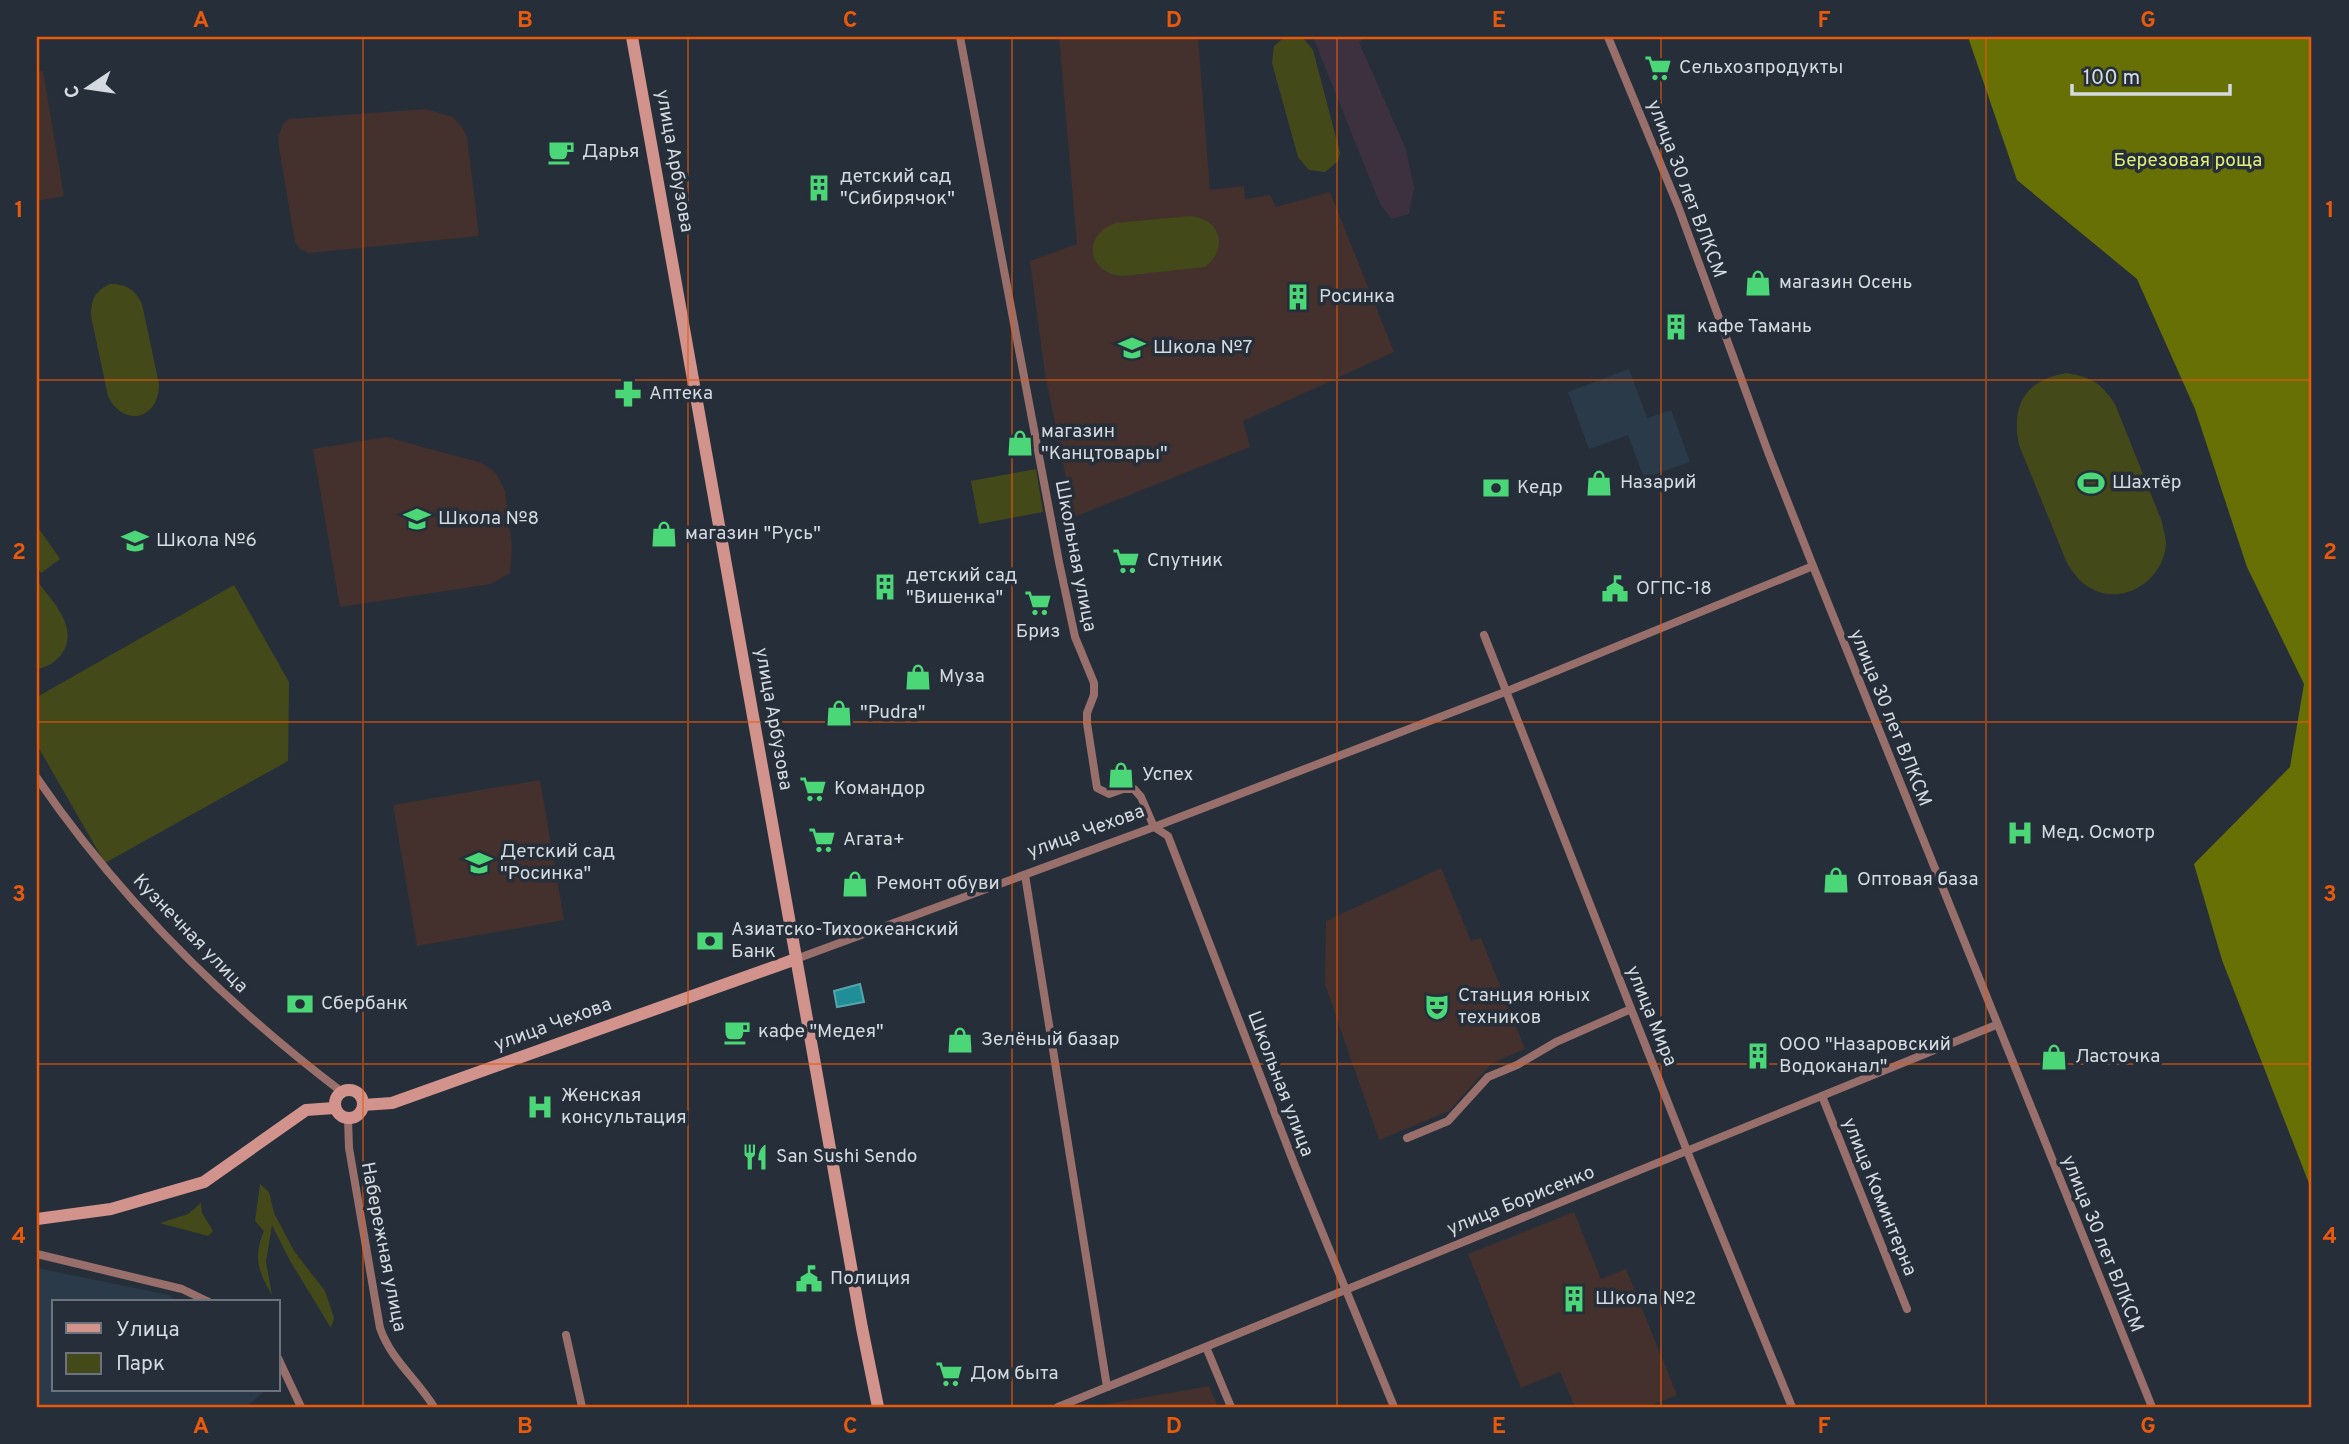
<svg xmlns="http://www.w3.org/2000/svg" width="2349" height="1444" font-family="Overpass,sans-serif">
<rect width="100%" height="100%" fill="#262f39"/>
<g fill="#2b3a48">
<polygon points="1629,369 1647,418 1671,410 1690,462 1644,478 1628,435 1589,449 1568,392"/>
<polygon points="37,1268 169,1295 178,1302 54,1302 54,1390 266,1390 246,1407 37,1407"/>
</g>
<polygon fill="#3d313f" points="1313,37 1367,37 1359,42 1406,150 1414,188 1409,214 1392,219 1380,204"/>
<g fill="#44302d">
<polygon points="1059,37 1198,37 1210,190 1244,186 1245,199 1270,195 1276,207 1330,192 1394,352 1243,421 1250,447 1074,517 1045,374 1030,261 1077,244"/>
<polygon points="43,71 64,196 37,201 37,72"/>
<polygon points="426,109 453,117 462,127 467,137 479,236 309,253 300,249 295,242 279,148 278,137 283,124 289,119"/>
<polygon points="386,437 482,463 496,473 505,491 512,547 510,573 491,584 340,607 313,449"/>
<polygon points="540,780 564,920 417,946 393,805"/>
<polygon points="1441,868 1471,941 1481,938 1525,1049 1491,1064 1449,1111 1379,1140 1325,984 1326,921"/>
<polygon points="1574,1212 1601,1279 1626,1269 1677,1395 1646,1407 1575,1407 1560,1372 1521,1388 1468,1254"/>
<polygon points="1209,1386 1218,1407 1103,1407 1102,1405"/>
</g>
<g fill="#444919">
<polygon points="1285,37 1302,37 1313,50 1340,153 1338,161 1325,172 1309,170 1298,157 1272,63 1274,46"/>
<path d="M1190,216C1221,219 1229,248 1205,267L1122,276C1086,273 1082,234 1116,223Z"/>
<path d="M110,284C127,284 135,290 142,304L159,384C159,420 123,428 108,396L91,316C91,299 95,291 110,284Z"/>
<path d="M2066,373C2091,377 2100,382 2115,404L2162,522C2163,529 2166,537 2166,544C2164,578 2127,605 2094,590C2081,584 2074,574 2067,563L2019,445C2011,404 2025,381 2066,373Z"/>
<polygon points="1036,469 1043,512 979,524 971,481"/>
<polygon points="37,526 60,559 41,573 37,567"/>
<path d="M37,581C52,601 81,629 61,655C54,663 47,667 37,669Z"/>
<polygon points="234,585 289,682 288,761 105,863 37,745 37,697"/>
<path d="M260,1184L269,1192L274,1213L294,1251L325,1291L334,1318L331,1328L289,1259L272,1225L266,1262L272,1295C258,1272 253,1256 264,1231L255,1221Z"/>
<polygon points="201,1203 202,1213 213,1231 208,1236 160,1223 188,1214"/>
</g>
<polygon fill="#677004" points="1968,37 2312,37 2312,1191 2222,960 2194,864 2290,767 2304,684 2247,567 2195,409 2137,279 2017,180"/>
<polygon fill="#208e96" stroke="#56a5ac" stroke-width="2" points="860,984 864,1002 837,1007 834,991"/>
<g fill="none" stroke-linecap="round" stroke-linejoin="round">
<g stroke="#986f6b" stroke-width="8">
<polyline points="960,37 1059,562 1075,637 1094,683 1094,695 1087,713 1087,723 1097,788 1109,794 1123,789 1134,789 1141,797 1154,827 1168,836 1295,1166 1394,1407"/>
<polyline points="1608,37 1678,206 1768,452 1813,566 2152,1407"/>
<polyline points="1484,635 1687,1151 1792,1407"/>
<path d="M37,778C119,898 226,1004 342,1092"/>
<polyline points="1025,875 1107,1387"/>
<polyline points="796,959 1154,827 1505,692 1813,566"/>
<polyline points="1822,1096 1907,1309"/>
<path d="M348,1118L349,1148L380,1328C391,1360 417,1379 434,1407"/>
<polyline points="1407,1138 1448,1121 1488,1077 1517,1065 1556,1042 1631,1009"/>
<polyline points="37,1254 182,1289 209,1302"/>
<polyline points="566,1335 582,1407"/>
<polyline points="1206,1347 1231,1407"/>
<polyline points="278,1358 301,1407"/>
<polyline points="1058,1407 1996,1025"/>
</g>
<g stroke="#d3938d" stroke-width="12">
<polyline points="632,37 862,1328 878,1407"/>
<circle cx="349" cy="1104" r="14"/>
<polyline points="363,1105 392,1103 796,959"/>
<polyline points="37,1219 111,1209 204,1182 306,1110 334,1108"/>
</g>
</g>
<path fill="none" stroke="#e8590c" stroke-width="2" stroke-opacity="0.55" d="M363,37V1407M688,37V1407M1012,37V1407M1337,37V1407M1661,37V1407M1986,37V1407M37,380H2312M37,722H2312M37,1064H2312"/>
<defs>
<g id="supermarket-bare" transform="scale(2.1)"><path d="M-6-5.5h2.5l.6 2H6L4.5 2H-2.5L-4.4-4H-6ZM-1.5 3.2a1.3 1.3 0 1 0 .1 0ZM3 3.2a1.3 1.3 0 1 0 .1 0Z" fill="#4bd677" stroke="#262f39" stroke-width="2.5" paint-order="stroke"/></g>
<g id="cafe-bare" transform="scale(2.1)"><path d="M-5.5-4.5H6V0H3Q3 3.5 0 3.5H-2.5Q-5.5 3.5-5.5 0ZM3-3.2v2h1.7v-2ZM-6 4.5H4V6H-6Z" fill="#4bd677" stroke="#262f39" stroke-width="2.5" paint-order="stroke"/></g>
<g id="building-bare" transform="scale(2.1)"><path d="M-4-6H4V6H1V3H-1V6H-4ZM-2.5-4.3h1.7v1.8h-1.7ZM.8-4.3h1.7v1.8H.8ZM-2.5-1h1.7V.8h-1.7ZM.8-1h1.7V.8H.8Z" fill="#4bd677" stroke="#262f39" stroke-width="2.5" paint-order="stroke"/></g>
<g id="shop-bare" transform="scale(2.1)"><path d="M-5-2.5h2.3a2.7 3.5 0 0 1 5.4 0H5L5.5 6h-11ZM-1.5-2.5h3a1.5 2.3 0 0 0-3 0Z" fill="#4bd677" stroke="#262f39" stroke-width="2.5" paint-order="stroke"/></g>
<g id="school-bare" transform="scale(2.1)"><path d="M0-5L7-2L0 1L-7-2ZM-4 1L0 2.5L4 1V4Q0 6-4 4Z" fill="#4bd677" stroke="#262f39" stroke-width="2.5" paint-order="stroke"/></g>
<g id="pharmacy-bare" transform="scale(2.1)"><path d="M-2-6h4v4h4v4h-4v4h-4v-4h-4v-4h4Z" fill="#4bd677" stroke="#262f39" stroke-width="2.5" paint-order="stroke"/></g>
<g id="stadium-bare" transform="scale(2.1)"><path d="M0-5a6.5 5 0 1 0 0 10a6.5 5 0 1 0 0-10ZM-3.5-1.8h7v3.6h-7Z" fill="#4bd677" stroke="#262f39" stroke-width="2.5" paint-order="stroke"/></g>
<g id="bank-bare" transform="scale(2.1)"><path d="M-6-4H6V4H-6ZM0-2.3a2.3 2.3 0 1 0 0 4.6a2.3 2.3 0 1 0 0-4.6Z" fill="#4bd677" stroke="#262f39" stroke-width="2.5" paint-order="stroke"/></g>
<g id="civic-bare" transform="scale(2.1)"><path d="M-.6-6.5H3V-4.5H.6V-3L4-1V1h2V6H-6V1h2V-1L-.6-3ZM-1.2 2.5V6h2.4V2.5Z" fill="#4bd677" stroke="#262f39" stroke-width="2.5" paint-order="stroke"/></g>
<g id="hospital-bare" transform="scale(2.1)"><path d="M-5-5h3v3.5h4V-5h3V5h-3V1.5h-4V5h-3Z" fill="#4bd677" stroke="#262f39" stroke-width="2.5" paint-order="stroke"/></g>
<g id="theatre-bare" transform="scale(2.1)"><path d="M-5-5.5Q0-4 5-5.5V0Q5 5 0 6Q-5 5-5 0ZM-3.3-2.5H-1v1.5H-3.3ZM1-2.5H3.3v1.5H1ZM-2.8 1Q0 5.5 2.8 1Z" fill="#4bd677" stroke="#262f39" stroke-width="2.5" paint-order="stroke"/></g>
<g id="restaurant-bare" transform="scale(2.1)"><path d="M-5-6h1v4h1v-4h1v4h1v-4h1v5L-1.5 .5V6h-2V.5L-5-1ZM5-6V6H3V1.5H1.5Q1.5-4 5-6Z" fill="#4bd677" stroke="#262f39" stroke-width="2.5" paint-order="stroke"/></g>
</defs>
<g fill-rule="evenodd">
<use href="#supermarket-bare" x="1658" y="68"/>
<use href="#cafe-bare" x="561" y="152"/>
<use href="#building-bare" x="819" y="188"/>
<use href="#shop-bare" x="1758" y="283"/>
<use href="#building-bare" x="1298" y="297"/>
<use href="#building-bare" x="1676" y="327"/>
<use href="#school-bare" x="1132" y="348"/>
<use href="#pharmacy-bare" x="628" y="394"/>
<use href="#shop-bare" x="1020" y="443"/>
<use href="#shop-bare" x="1599" y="483"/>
<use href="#stadium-bare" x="2091" y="483"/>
<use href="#bank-bare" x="1496" y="488"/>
<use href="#school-bare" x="417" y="519"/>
<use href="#shop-bare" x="664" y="534"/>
<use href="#school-bare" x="135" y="541"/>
<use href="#supermarket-bare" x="1126" y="561"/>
<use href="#building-bare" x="885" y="587"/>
<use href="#civic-bare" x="1615" y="589"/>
<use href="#supermarket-bare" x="1038" y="603"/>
<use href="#shop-bare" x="918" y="677"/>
<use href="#shop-bare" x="839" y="713"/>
<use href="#shop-bare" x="1121" y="775"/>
<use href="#supermarket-bare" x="813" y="789"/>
<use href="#hospital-bare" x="2020" y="833"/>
<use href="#supermarket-bare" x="822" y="840"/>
<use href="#school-bare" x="479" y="863"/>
<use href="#shop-bare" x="1836" y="880"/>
<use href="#shop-bare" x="855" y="884"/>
<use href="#bank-bare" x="710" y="941"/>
<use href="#bank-bare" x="300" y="1004"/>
<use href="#theatre-bare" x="1437" y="1007"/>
<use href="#cafe-bare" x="737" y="1032"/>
<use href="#shop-bare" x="960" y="1040"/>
<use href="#building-bare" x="1758" y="1056"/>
<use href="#shop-bare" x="2054" y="1057"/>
<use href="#hospital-bare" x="540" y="1107"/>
<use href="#restaurant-bare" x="755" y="1157"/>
<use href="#civic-bare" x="809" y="1279"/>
<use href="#building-bare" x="1574" y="1299"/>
<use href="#supermarket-bare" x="949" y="1374"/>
</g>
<g text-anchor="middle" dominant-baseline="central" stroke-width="7" stroke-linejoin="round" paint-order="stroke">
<g font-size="19" fill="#d4dae0" stroke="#262f39" text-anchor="start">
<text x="1679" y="68">Сельхозпродукты</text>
<text x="582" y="152">Дарья</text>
<text x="840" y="177">детский сад<tspan x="840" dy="22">"Сибирячок"</tspan></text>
<text x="1779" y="283">магазин Осень</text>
<text x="1319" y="297">Росинка</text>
<text x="1697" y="327">кафе Тамань</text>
<text x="1153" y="348">Школа №7</text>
<text x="649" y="394">Аптека</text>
<text x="1041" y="432">магазин<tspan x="1041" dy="22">"Канцтовары"</tspan></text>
<text x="1620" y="483">Назарий</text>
<text x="2112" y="483">Шахтёр</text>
<text x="1517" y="488">Кедр</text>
<text x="438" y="519">Школа №8</text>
<text x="685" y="534">магазин "Русь"</text>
<text x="156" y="541">Школа №6</text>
<text x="1147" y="561">Спутник</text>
<text x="906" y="576">детский сад<tspan x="906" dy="22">"Вишенка"</tspan></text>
<text x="1636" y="589">ОГПС-18</text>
<text x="1038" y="632" text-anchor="middle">Бриз</text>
<text x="939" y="677">Муза</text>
<text x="860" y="713">"Pudra"</text>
<text x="1142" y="775">Успех</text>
<text x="834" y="789">Командор</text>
<text x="2041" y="833">Мед. Осмотр</text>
<text x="843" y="840">Агата+</text>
<text x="500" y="852">Детский сад<tspan x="500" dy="22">"Росинка"</tspan></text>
<text x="1857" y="880">Оптовая база</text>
<text x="876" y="884">Ремонт обуви</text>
<text x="731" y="930">Азиатско-Тихоокеанский<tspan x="731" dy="22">Банк</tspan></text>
<text x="1458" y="996">Станция юных<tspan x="1458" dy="22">техников</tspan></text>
<text x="321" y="1004">Сбербанк</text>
<text x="758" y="1032">кафе "Медея"</text>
<text x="981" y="1040">Зелёный базар</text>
<text x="1779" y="1045">ООО "Назаровский<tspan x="1779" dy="22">Водоканал"</tspan></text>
<text x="2075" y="1057">Ласточка</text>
<text x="561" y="1096">Женская<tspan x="561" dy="22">консультация</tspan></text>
<text x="776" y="1157">San Sushi Sendo</text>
<text x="830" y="1279">Полиция</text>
<text x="1595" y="1299">Школа №2</text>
<text x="970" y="1374">Дом быта</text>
</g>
<g font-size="19" fill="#d4dae0" stroke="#262f39">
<text transform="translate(674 161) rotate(80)">улица Арбузова</text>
<text transform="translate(1686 189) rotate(69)">улица 30 лет ВЛКСМ</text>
<text transform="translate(1075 556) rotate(79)">Школьная улица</text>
<text transform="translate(1890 718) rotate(68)">улица 30 лет ВЛКСМ</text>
<text transform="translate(773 719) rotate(80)">улица Арбузова</text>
<text transform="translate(1086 832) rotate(-20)">улица Чехова</text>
<text transform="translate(190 934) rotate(46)">Кузнечная улица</text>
<text transform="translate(1651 1016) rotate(68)">улица Мира</text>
<text transform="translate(553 1025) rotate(-20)">улица Чехова</text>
<text transform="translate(1280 1084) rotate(69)">Школьная улица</text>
<text transform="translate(1879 1197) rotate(68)">улица Коминтерна</text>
<text transform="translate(1521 1201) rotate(-22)">улица Борисенко</text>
<text transform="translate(2102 1244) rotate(68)">улица 30 лет ВЛКСМ</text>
<text transform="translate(383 1247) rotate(79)">Набережная улица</text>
</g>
<g font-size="19" fill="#e1ef76" stroke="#262f39">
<text x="2188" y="161">Березовая роща</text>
</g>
</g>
<rect width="2349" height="1444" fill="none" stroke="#262f39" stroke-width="77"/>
<rect x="52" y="1300" width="228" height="91" fill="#262f39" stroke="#6c737c" stroke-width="2"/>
<rect x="66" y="1323" width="35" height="10" fill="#d3938d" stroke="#6c737c" stroke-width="2"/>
<text x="116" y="1336" font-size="21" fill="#d4dae0">Улица</text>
<rect x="66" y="1353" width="35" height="21" fill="#444919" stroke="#6c737c" stroke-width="2"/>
<text x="116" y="1370" font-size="21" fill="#d4dae0">Парк</text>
<g transform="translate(88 88) rotate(257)" stroke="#262f39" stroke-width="5" paint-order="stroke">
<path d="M0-5L12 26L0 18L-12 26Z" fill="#d4dae0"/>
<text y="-10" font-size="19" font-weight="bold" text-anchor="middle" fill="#d4dae0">С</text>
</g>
<path d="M2072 84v10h158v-10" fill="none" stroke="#d4dae0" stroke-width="3.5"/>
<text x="2083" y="84" font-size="21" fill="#d4dae0" stroke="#262f39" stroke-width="5" paint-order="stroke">100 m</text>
<rect x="38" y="38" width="2272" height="1368" fill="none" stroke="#e8590c" stroke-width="2.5"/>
<g font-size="23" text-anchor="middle" font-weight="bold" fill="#e8590c">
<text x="201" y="27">A</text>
<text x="525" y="27">B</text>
<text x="850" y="27">C</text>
<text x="1174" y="27">D</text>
<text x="1499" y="27">E</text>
<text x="1824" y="27">F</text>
<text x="2148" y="27">G</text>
<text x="19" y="217">1</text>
<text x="2330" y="217">1</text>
<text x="19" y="559">2</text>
<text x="2330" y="559">2</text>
<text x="19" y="901">3</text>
<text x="2330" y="901">3</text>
<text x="19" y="1243">4</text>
<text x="2330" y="1243">4</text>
<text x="201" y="1433">A</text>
<text x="525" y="1433">B</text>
<text x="850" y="1433">C</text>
<text x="1174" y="1433">D</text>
<text x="1499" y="1433">E</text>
<text x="1824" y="1433">F</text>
<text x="2148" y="1433">G</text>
</g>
</svg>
